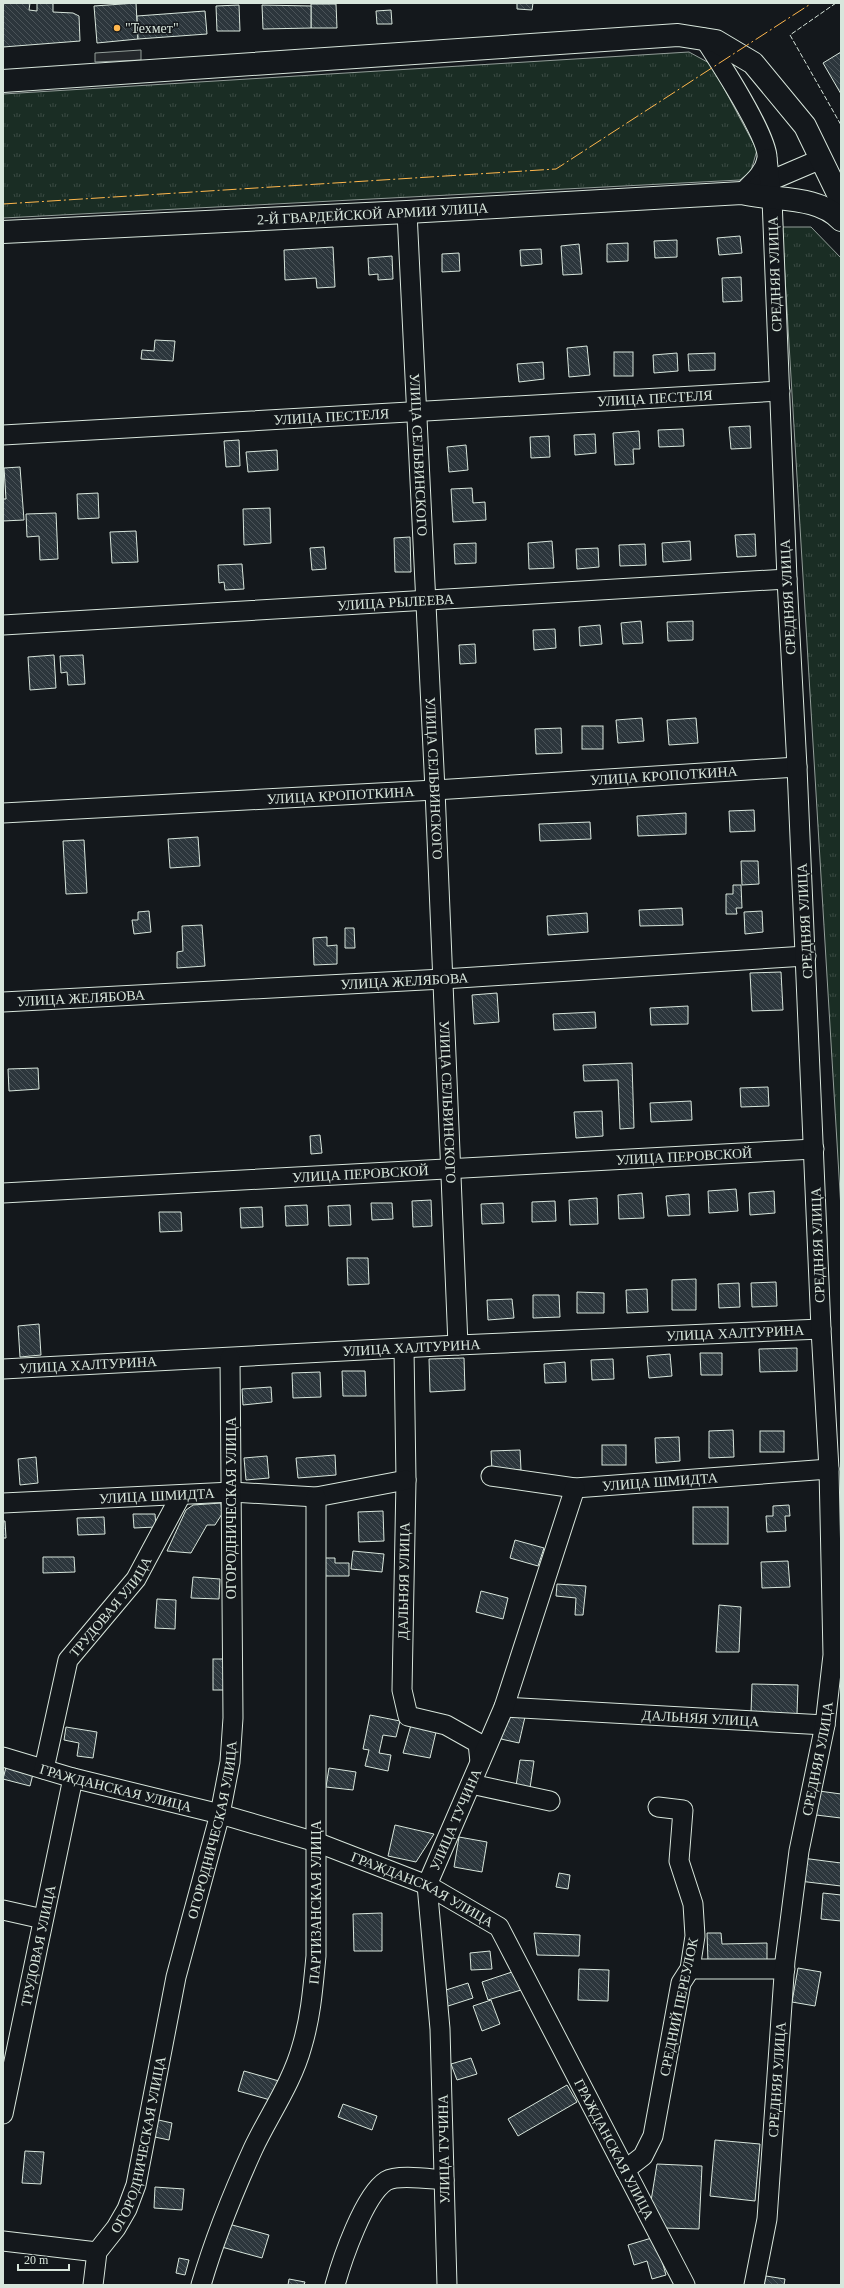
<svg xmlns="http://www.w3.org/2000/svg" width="844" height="2288" font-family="'Times New Roman',serif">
<defs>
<pattern id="grass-tufts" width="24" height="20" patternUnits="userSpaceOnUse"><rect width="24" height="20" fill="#1a2d24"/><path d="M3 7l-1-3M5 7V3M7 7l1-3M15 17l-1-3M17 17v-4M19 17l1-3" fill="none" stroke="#3b4b43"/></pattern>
<pattern id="building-back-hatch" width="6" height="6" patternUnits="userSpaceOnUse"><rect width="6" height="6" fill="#2c363c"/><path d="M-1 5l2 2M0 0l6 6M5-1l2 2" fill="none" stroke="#4a5358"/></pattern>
</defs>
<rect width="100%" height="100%" fill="#14181c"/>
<g fill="url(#grass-tufts)" stroke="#939e99">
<polygon points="689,52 711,64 757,150 751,171 740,180 3,218 3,94"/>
<polygon points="782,227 811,227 841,258 841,1209"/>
</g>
<polygon fill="#24282b" stroke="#939e99" points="141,50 141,60 95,62 95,53"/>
<g fill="url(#building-back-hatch)" stroke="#d8e6dc">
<polygon points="3,3 30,3 29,10 37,11 37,3 53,3 53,12 73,13 79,16 80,41 3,47"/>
<polygon points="136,3 138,39 97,43 94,6"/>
<polygon points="517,3 533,3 532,10 517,9"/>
<polygon points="311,4 336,4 337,28 311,28"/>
<polygon points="239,5 240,31 217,31 216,6"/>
<polygon points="262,5 311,6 311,28 263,29"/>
<polygon points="391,10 392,24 377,24 376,11"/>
<polygon points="205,11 207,34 138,39 137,16"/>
<polygon points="841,52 841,94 823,63"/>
<polygon points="740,236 742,253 719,255 717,238"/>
<polygon points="677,240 677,257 655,258 654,241"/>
<polygon points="628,243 628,261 607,262 607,244"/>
<polygon points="579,244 582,274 563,275 561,246"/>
<polygon points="333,247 335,287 317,288 316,278 285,280 284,250"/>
<polygon points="541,249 542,264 521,266 520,250"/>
<polygon points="459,253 460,271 442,272 442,254"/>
<polygon points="392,256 393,279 378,280 378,274 369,275 368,258"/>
<polygon points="741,277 742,301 723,302 722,278"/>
<polygon points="155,340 175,341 173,361 141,359 142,350 154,351"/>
<polygon points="587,346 590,375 569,377 567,348"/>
<rect x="614" y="352" width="19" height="24"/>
<polygon points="677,353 678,371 654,373 653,355"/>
<polygon points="715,353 715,370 689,371 688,354"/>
<polygon points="543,362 544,379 519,382 517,364"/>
<polygon points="750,426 751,448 731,449 729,427"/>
<polygon points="683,429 684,446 659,447 658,430"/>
<polygon points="639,431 640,449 633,449 634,464 615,465 613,433"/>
<polygon points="595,434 596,453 575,455 574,435"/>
<polygon points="549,436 550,457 531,458 530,437"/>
<polygon points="239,440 240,466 226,467 224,441"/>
<polygon points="466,445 468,470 449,472 447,447"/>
<polygon points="277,450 278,470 248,472 246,452"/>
<polygon points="20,467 24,520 3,521 3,499 6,499 4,468"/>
<polygon points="472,488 473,503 485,502 486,520 453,522 451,489"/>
<polygon points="98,493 99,518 78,519 77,494"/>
<polygon points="270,508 271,543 244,545 243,509"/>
<polygon points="56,513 58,559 40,560 39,536 27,537 26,514"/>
<polygon points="136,531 138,562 112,563 110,532"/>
<polygon points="755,534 756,556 737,557 735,535"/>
<polygon points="410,537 411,572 395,572 394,538"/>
<polygon points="552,541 554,568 529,569 528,543"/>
<polygon points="690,541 691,560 663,562 662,543"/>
<polygon points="476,543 476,563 455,564 454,544"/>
<polygon points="645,544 646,565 620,566 619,545"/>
<polygon points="324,547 326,569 312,570 310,548"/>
<polygon points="598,548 599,567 577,569 576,549"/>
<polygon points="242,564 244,589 225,590 224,582 219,583 218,565"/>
<polygon points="641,621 643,643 623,644 621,623"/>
<polygon points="693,621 693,640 668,641 667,622"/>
<polygon points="600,625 602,644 580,646 579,627"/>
<polygon points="555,629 556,648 534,650 533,630"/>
<polygon points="475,644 476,663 460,664 459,645"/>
<polygon points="54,655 56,688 30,690 28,657"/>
<polygon points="83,655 85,684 68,685 67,672 61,673 60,656"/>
<polygon points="642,718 644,741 618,743 616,720"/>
<polygon points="696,718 698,743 669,745 667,720"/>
<rect x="582" y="726" width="21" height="23"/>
<polygon points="561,728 562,753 536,754 535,729"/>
<polygon points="754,810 755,831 730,832 729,811"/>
<polygon points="686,813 686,834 638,836 637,816"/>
<polygon points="590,822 591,839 540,841 539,824"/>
<polygon points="198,837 200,866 170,868 168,839"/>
<polygon points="84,840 87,893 66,894 63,841"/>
<polygon points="741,861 758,861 759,884 742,885"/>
<polygon points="733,885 741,885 742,908 736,908 737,914 726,914 726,894 733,894"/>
<polygon points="682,908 683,925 640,926 639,910"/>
<polygon points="149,911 151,932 134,934 132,920 138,920 138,912"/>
<polygon points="762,911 763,932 745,934 744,912"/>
<polygon points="587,913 588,932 548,935 547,916"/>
<polygon points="202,925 205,966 177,968 177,952 183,951 182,926"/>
<polygon points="345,928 354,928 355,948 345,948"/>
<polygon points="327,937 327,946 337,945 337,964 314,965 313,938"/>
<polygon points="781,972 783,1010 752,1011 750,973"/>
<polygon points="497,993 499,1022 474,1024 472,995"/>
<polygon points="688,1006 688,1024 651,1025 650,1008"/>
<polygon points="595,1012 596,1028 554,1030 553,1014"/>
<polygon points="632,1063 634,1128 620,1129 618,1080 584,1081 583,1065"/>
<polygon points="38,1068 39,1089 9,1091 8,1069"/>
<polygon points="768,1087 769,1106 741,1107 740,1088"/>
<polygon points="691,1101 692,1120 651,1122 650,1103"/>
<polygon points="602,1111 603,1136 576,1138 574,1112"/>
<polygon points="320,1135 322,1153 311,1154 310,1136"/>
<polygon points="736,1189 738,1211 709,1213 708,1191"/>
<polygon points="774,1191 775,1213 750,1215 749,1193"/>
<polygon points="642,1193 644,1218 619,1219 618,1195"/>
<polygon points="689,1194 690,1215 668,1216 666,1196"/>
<polygon points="597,1198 598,1224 570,1225 569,1200"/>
<polygon points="431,1200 432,1226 413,1227 412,1201"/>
<polygon points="555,1201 556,1221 532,1222 532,1202"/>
<polygon points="371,1203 392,1203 393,1219 372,1220"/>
<polygon points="503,1203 504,1223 482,1224 481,1204"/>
<polygon points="307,1205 308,1225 286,1226 285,1206"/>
<polygon points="350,1205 351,1225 329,1226 328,1206"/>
<polygon points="262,1207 263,1227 241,1228 240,1208"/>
<polygon points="159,1212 181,1212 182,1231 160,1232"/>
<polygon points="347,1258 368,1258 369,1284 348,1285"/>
<polygon points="696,1279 696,1310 672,1310 672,1280"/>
<polygon points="776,1282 777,1306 752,1307 751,1283"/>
<polygon points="739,1283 740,1307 719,1308 718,1284"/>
<polygon points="647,1289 648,1312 627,1313 626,1290"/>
<polygon points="577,1292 604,1293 604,1313 577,1313"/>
<polygon points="533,1295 559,1295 560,1317 533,1318"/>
<polygon points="512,1299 514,1318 488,1320 487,1300"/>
<polygon points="39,1324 41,1355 20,1357 18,1326"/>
<polygon points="797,1348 797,1371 760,1372 759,1349"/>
<polygon points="700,1353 722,1353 722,1375 701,1375"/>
<polygon points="670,1354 672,1376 649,1378 647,1356"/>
<polygon points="464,1358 465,1390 430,1392 429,1359"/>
<polygon points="613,1359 614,1379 592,1380 591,1360"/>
<polygon points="565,1362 566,1382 545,1383 544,1364"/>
<polygon points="342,1371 365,1371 366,1396 343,1396"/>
<polygon points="320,1372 321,1397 293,1398 292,1373"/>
<polygon points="271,1387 272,1402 243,1405 242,1389"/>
<polygon points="733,1430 734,1457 709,1458 709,1431"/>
<rect x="760" y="1431" width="24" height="21"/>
<polygon points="679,1437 680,1461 656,1463 655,1438"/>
<rect x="602" y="1445" width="24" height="20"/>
<polygon points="520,1450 521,1470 492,1471 491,1451"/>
<polygon points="335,1455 336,1475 298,1478 296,1458"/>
<polygon points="267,1456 269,1478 246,1480 244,1458"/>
<polygon points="36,1457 38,1483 20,1485 18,1459"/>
<polygon points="221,1503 222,1514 215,1525 207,1525 191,1553 167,1551 186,1510 193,1505"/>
<polygon points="789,1505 790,1516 785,1516 786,1531 767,1532 766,1516 773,1516 773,1506"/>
<rect x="693" y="1507" width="35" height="37"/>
<polygon points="383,1511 384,1541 359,1542 358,1512"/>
<polygon points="133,1514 155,1514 156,1527 134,1528"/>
<polygon points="104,1517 105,1534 78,1535 77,1518"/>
<polygon points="3,1521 5,1521 6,1538 3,1538"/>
<polygon points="515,1540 544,1548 538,1566 510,1558"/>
<polygon points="353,1551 384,1554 382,1572 351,1569"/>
<polygon points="43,1557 74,1557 75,1572 43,1573"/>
<polygon points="323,1558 335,1558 335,1563 349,1563 349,1576 323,1576"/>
<polygon points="788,1561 790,1587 762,1588 761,1562"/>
<polygon points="193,1577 220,1579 219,1599 191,1598"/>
<polygon points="557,1584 586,1586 583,1615 575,1615 576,1598 556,1596"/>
<polygon points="481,1591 508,1598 503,1619 476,1612"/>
<polygon points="157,1599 176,1600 175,1629 155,1628"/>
<polygon points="719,1605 741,1607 739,1652 716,1652"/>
<rect x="213" y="1659" width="15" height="31"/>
<polygon points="752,1684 798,1685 797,1714 751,1713"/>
<polygon points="508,1713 525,1717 519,1743 501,1739"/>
<polygon points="370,1715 400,1721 396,1737 383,1735 379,1753 391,1755 388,1771 365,1766 369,1750 363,1749"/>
<polygon points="411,1725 436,1732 430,1758 403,1753"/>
<polygon points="66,1727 97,1732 93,1758 77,1756 79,1743 64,1740"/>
<polygon points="520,1760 534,1761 530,1788 516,1786"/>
<polygon points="7,1763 34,1770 30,1786 3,1779"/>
<polygon points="329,1768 356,1772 353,1790 326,1787"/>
<polygon points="819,1791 841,1794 841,1818 816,1815"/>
<polygon points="395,1825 434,1834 416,1862 388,1856"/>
<polygon points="459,1837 487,1842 482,1872 454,1867"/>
<polygon points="802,1858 841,1863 841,1886 799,1881"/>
<polygon points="559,1873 570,1875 568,1889 556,1887"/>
<polygon points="823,1893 841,1895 841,1921 821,1919"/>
<polygon points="382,1913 382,1951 354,1951 353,1914"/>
<polygon points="534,1933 580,1935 579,1956 537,1955"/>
<polygon points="707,1933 721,1933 722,1944 767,1943 767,1960 708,1961"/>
<polygon points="490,1951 492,1969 471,1970 470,1953"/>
<polygon points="798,1968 821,1972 815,2006 792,2002"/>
<polygon points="579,1969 609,1970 608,2001 578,2000"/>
<polygon points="515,1971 521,1990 488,2000 482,1982"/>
<polygon points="468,1983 473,1998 445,2007 446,1990"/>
<polygon points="491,2000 500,2024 482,2031 473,2006"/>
<polygon points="471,2058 477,2074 457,2080 451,2064"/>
<polygon points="244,2071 279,2081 274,2101 238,2091"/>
<polygon points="567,2085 577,2102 518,2136 508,2119"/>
<polygon points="343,2104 377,2116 372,2130 338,2117"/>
<polygon points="154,2119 172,2123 169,2140 150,2136"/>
<polygon points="715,2140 760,2144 755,2201 710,2196"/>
<polygon points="25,2151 44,2152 41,2184 22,2183"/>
<polygon points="657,2164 702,2166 699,2229 664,2228 651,2201"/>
<polygon points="155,2187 184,2189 182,2210 154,2208"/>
<polygon points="225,2223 269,2235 262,2258 218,2246"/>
<polygon points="655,2237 666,2275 652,2279 647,2261 634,2265 628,2245"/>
<polygon points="179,2258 189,2260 185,2275 176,2273"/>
<polygon points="766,2276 785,2279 784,2285 764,2285"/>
<polygon points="289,2279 305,2282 304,2285 288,2285"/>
</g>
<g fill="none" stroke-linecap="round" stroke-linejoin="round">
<g stroke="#d8e6dc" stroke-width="21">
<g id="minor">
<path d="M704,38C717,58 770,139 767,159C764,174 752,183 742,193"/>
<polyline points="758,186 821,159"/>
<path id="s1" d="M407,212L435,790L458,1345"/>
<path id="s2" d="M3,435L780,391"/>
<path id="s3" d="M3,625L787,579"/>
<path id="s4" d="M3,813L435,790L797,767"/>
<path id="s5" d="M3,1002L443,979L806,956"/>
<path id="s6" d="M3,1193L814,1149"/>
<polyline points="404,1349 406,1480 402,1690 408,1716 446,1725 478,1743 480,1762"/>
<path id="s7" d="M3,1369L458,1345L821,1329"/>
<path id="s8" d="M491,1476L575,1488L829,1469"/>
<path id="s9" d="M3,1503L232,1492L316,1497L406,1480"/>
<path id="s10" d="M504,1707L825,1725"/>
<path id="s11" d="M3,1757L73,1778L220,1814L316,1842L427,1885L499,1927L685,2285"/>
<path id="s12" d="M44,1769L68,1660L136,1579L181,1495"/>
<polyline points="471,1784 550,1801"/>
<polyline points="3,1910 43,1919"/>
<polyline points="690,1969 785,1969"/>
<path id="s13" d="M3,2114L73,1778"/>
<polyline points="625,2170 643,2156 653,2136 681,1983 690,1969 695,1936 693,1904 679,1861 683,1810 658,1807"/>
<polyline points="3,2241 97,2252"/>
<path id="s14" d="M93,2285L97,2252L116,2228L127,2209L136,2185L176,1977L220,1814L230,1762L233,1718L230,1358"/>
<path id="s15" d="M201,2285C215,2237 232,2195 253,2149C269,2115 292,2083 302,2046C311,2016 313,1987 316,1956V1497"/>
<path d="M335,2285C342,2260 364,2195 386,2181C398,2174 430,2179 444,2180"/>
<path id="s16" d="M447,2285L440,2029L427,1885L504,1707L575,1488"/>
<path id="s17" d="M754,2285L767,2219L785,1961L799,1851L825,1725L833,1655L829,1469L821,1329L797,767L787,579L772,199L767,159"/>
</g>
</g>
<g stroke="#d8e6dc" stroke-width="24">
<g id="major">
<polyline points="3,81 678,35 716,41 753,63 805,126 841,200"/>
<path id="s18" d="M3,232L407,212L742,193C775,201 818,195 841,220"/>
</g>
</g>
<use href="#minor" stroke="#14181c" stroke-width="19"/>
<use href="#major" stroke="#14181c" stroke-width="22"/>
<polyline stroke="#d8e6dc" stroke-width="1" stroke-dasharray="5 2" stroke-linecap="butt" points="836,3 790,35 841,125"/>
<polyline stroke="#ffb74d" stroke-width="1" stroke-dasharray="14 3 2 3" stroke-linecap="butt" points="3,204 556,169 812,3"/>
</g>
<circle fill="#ffb74d" stroke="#14181c" stroke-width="1.5" cx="117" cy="28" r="4"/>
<g text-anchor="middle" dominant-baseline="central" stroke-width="3" stroke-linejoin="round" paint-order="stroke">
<g font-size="14" fill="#d8e6dc" stroke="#14181c" text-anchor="start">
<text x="125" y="28">"Техмет"</text>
</g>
<g font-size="14" fill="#d8e6dc" stroke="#14181c">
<text stroke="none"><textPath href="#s18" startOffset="370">2-Й ГВАРДЕЙСКОЙ АРМИИ УЛИЦА</textPath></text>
<text transform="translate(775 274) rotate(-92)">СРЕДНЯЯ УЛИЦА</text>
<text stroke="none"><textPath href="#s2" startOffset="653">УЛИЦА ПЕСТЕЛЯ</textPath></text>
<text stroke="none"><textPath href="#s2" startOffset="329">УЛИЦА ПЕСТЕЛЯ</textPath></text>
<text stroke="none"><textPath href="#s1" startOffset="243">УЛИЦА СЕЛЬВИНСКОГО</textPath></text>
<text transform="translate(788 597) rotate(-93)">СРЕДНЯЯ УЛИЦА</text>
<text stroke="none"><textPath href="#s3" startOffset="393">УЛИЦА РЫЛЕЕВА</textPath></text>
<text stroke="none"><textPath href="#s4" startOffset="662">УЛИЦА КРОПОТКИНА</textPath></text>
<text stroke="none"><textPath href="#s1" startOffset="567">УЛИЦА СЕЛЬВИНСКОГО</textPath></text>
<text stroke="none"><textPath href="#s4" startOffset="338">УЛИЦА КРОПОТКИНА</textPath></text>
<text transform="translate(805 921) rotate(-93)">СРЕДНЯЯ УЛИЦА</text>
<text stroke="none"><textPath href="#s5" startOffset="402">УЛИЦА ЖЕЛЯБОВА</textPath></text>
<text stroke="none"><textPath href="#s5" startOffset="78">УЛИЦА ЖЕЛЯБОВА</textPath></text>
<text stroke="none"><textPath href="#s1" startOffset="891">УЛИЦА СЕЛЬВИНСКОГО</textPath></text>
<text stroke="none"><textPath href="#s6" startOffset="682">УЛИЦА ПЕРОВСКОЙ</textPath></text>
<text stroke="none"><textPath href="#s6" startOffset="358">УЛИЦА ПЕРОВСКОЙ</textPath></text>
<text transform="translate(818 1245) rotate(-92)">СРЕДНЯЯ УЛИЦА</text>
<text stroke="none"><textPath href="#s7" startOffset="733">УЛИЦА ХАЛТУРИНА</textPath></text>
<text stroke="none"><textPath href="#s7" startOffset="409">УЛИЦА ХАЛТУРИНА</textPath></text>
<text stroke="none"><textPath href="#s7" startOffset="85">УЛИЦА ХАЛТУРИНА</textPath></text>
<text stroke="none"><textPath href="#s8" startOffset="170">УЛИЦА ШМИДТА</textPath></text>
<text stroke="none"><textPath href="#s9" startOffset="154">УЛИЦА ШМИДТА</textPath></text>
<text transform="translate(231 1508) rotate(-90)">ОГОРОДНИЧЕСКАЯ УЛИЦА</text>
<text transform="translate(404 1581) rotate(-89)">ДАЛЬНЯЯ УЛИЦА</text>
<text stroke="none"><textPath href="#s12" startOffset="180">ТРУДОВАЯ УЛИЦА</textPath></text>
<text stroke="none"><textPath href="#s10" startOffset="197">ДАЛЬНЯЯ УЛИЦА</textPath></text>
<text stroke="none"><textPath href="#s17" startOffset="531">СРЕДНЯЯ УЛИЦА</textPath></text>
<text stroke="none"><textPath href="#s11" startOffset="117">ГРАЖДАНСКАЯ УЛИЦА</textPath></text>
<text stroke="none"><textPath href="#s16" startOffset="472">УЛИЦА ТУЧИНА</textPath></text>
<text stroke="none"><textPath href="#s14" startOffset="475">ОГОРОДНИЧЕСКАЯ УЛИЦА</textPath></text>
<text stroke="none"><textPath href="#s11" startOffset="441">ГРАЖДАНСКАЯ УЛИЦА</textPath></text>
<text stroke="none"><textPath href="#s15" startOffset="405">ПАРТИЗАНСКАЯ УЛИЦА</textPath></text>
<text stroke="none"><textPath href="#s13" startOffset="172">ТРУДОВАЯ УЛИЦА</textPath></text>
<text transform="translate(679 2007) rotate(-78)">СРЕДНИЙ ПЕРЕУЛОК</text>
<text stroke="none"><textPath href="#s17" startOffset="207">СРЕДНЯЯ УЛИЦА</textPath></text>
<text stroke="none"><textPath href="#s14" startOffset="151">ОГОРОДНИЧЕСКАЯ УЛИЦА</textPath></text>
<text transform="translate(444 2149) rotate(-91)">УЛИЦА ТУЧИНА</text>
<text stroke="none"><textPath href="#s11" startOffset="777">ГРАЖДАНСКАЯ УЛИЦА</textPath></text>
</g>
</g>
<rect width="844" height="2288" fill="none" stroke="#d8e6dc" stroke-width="8"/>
<path d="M18 2264v6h51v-6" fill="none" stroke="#d8e6dc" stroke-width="2"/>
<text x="24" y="2264" font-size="12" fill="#d8e6dc" stroke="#14181c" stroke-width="3" paint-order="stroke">20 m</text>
</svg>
